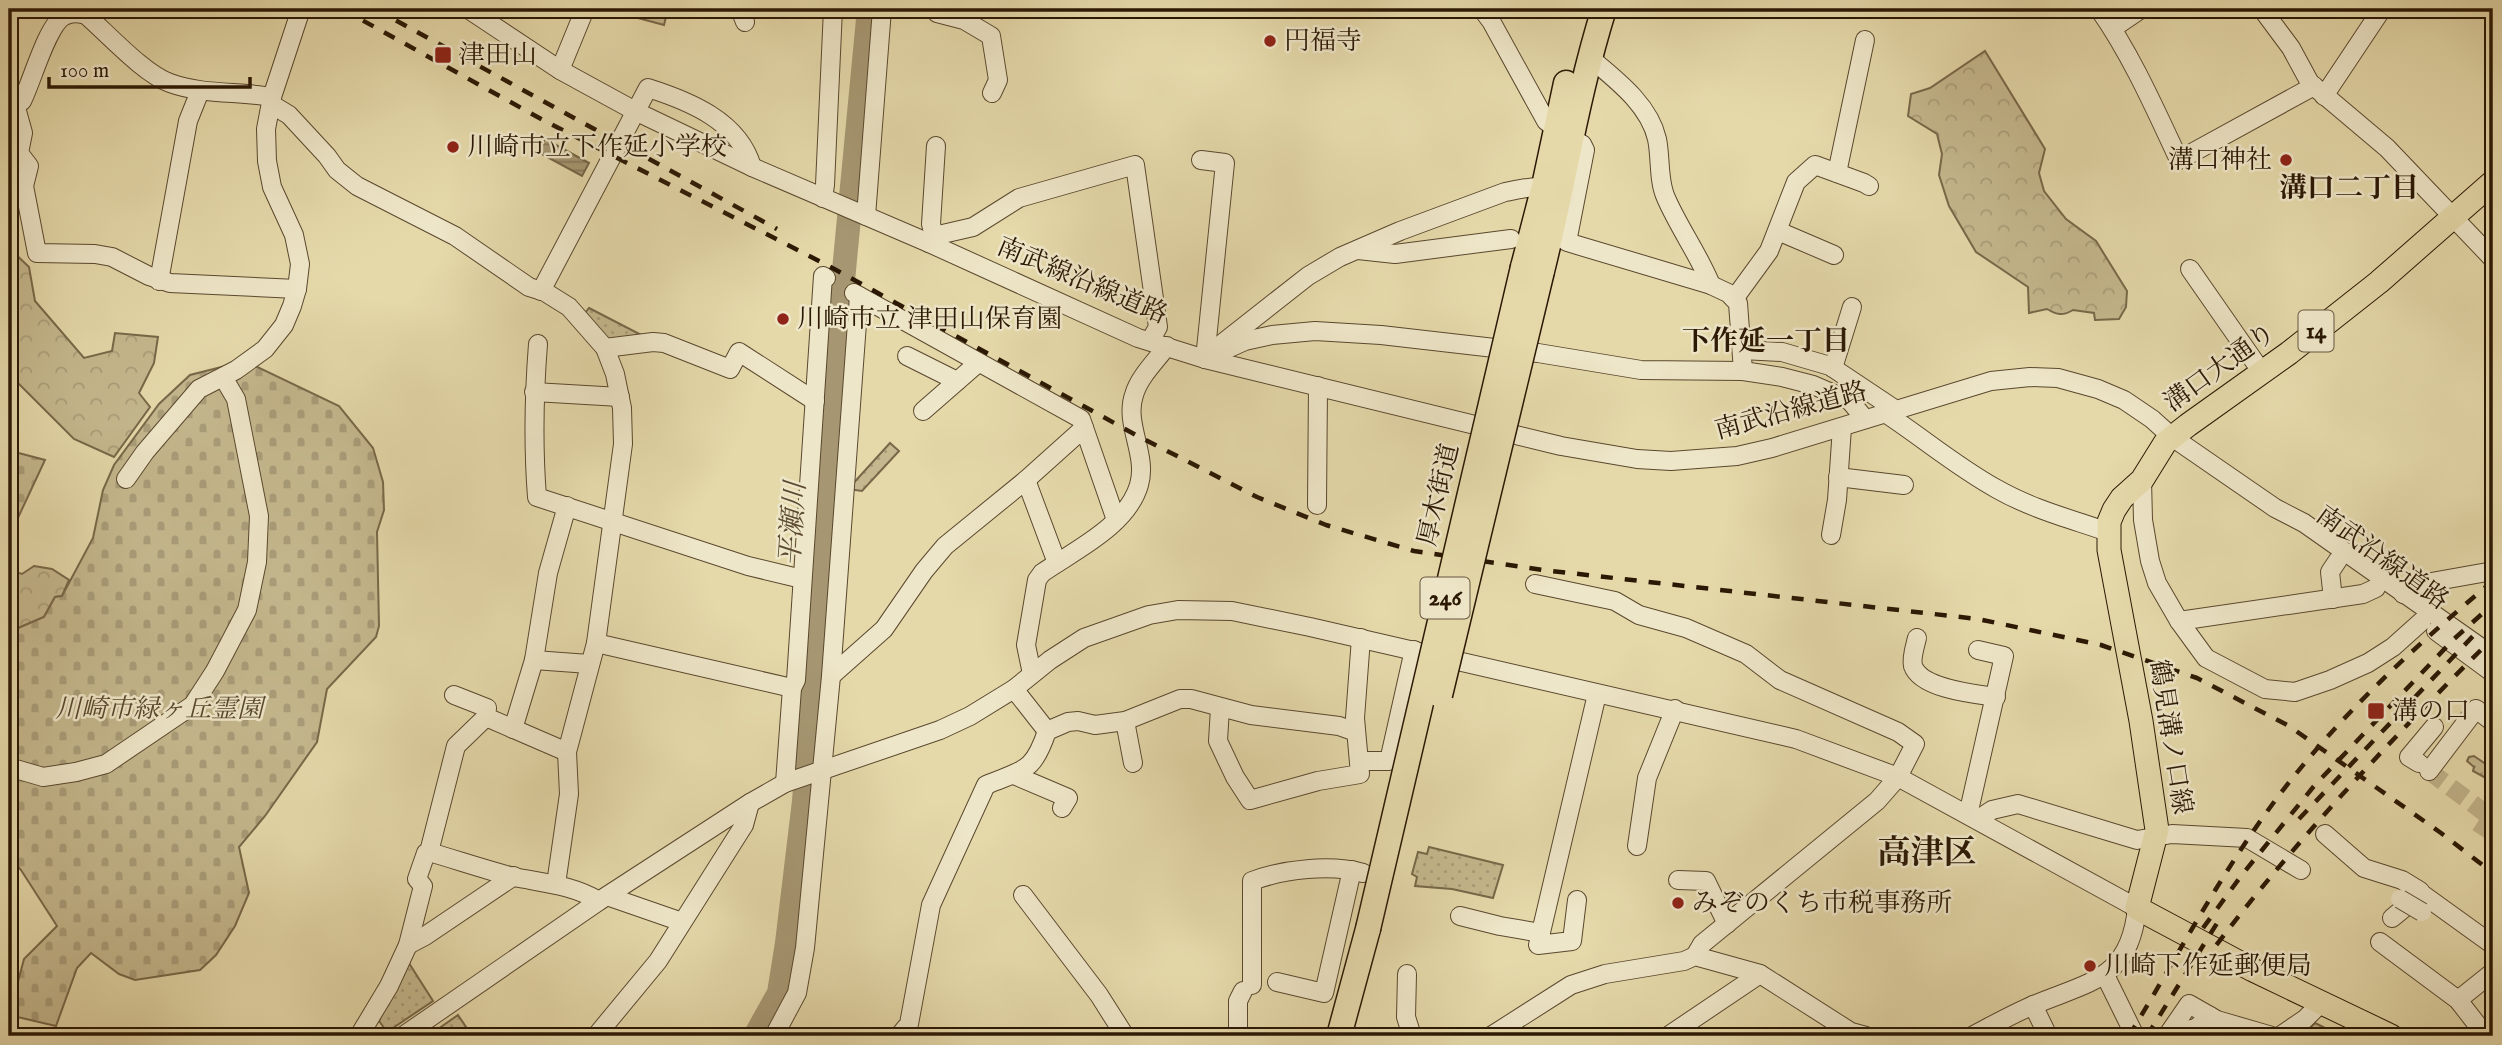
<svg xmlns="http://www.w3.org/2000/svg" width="2502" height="1045" font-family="'IM FELL English','Noto Serif JP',serif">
<defs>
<pattern id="grass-dots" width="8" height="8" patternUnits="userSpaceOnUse" patternTransform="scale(1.75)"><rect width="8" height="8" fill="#c5b88e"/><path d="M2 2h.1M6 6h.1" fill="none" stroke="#a99d79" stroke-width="1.8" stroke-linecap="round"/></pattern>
<pattern id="forest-crowns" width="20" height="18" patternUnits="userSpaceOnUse" patternTransform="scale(1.75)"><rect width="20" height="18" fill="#c5b88e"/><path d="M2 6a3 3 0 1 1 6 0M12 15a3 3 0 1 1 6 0" fill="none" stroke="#a99d79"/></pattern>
<pattern id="cemetery-stones" width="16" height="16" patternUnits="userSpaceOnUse" patternTransform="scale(1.75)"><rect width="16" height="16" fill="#c5b88e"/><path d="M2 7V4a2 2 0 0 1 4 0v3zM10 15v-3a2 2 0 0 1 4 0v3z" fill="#a99d79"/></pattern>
<pattern id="water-rules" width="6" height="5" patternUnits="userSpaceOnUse" patternTransform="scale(1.75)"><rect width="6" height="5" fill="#a69772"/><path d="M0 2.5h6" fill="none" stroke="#877a5b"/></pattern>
</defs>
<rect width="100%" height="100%" fill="#e5d9aa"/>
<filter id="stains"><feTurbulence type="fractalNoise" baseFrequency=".00286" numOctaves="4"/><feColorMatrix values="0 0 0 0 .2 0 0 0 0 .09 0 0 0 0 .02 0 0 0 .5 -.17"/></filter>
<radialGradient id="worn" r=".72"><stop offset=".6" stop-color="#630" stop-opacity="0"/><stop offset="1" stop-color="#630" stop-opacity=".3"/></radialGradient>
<g fill="url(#grass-dots)" stroke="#786849" stroke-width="2">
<polygon points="630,9 668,9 664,25 627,15"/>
<polygon points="589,308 649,339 610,344 585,313"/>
<polygon points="890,443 899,451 862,491 848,489"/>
<polygon points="2474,756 2493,769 2493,782 2473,771 2474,767 2467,761 2469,757"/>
<polygon points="1429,847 1503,865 1493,898 1452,889 1415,886 1417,877 1412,874 1418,852 1427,854"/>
<polygon points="407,960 433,1001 387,1032 379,1021"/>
<polygon points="458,1015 472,1036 428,1036"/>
</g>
<g fill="url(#forest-crowns)" stroke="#786849" stroke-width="2">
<path d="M1985,51L2045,149L2039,173L2044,191L2066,219L2096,241L2127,291L2126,307L2119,319L2095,320L2094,313L2073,310C2063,316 2057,315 2047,309L2029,313L2028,287L1976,252L1949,206L1939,175L1942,154L1937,134L1908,116L1911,94L1930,88Z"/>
<polygon points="9,248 29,267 35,301 84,358 112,351 115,333 158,337 154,363 139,393 150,407 114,457 74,439 9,374"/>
<polygon points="34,566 52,569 69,580 62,596 55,597 44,617 9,632 9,570 22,574"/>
<polygon points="2315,1023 2341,1036 2301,1036"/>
</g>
<g fill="url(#cemetery-stones)" stroke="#786849" stroke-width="2">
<polygon points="245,361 339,406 373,448 383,482 384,510 377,532 379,626 376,637 327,689 317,742 265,816 239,847 249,893 235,926 216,955 200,970 135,980 119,974 91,953 77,968 56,1026 9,1015 24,959 57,926 21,870 9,856 9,632 44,617 55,597 62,596 93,538 103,490 114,465 159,404 190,375"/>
<polygon points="11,451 45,460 9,537 9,452"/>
</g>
<polygon fill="url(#water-rules)" stroke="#756446" stroke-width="2" points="545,139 589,163 582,176 538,152"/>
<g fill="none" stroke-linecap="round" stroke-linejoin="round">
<polyline stroke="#a69772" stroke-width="24" points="755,1036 779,993 787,943 804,801 840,312 869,9"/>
<g stroke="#c0b289" stroke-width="18" stroke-dasharray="18 9" stroke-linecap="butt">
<polyline points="2429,771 2493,819"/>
<polyline points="2480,835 2493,815"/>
</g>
<g stroke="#5a482e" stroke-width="20">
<g id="minor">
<polyline points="468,9 560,70 635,111 752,167 929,243 1138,338 1205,359 1561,446 1637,459 1671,461 1737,456 1772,448 1991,381 2030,377 2058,378 2098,389 2124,400 2152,419 2172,437 2275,508 2304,523 2493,656"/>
<polyline points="740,9 745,22"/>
<polyline points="935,9 937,13 964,20 991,36 998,80 992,93"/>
<polyline points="1482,9 1491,21 1546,121 1555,128"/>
<path d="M2099,9C2132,56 2155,109 2179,160L2314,86"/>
<polyline points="2262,9 2291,48 2310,83 2387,148 2493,259"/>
<polyline points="2113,28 2141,9"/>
<path d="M1589,57C1615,79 1649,104 1657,139C1661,158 1658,181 1666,198C1679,228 1699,255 1711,285"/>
<polyline points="560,70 585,9"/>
<polyline points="2324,96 2382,9"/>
<polyline points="15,104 23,133 19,153 29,166 24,186 37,253 95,254 112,257 149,276 170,283 297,289"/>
<polyline points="271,104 289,115 327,156 337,170 357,186 455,236 529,287 545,292 569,307 605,348 615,374 622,408 623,444 596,643 567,752 569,794 556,884"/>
<path d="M9,105L22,101C32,82 47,25 64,16C72,12 78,13 86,15C108,34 144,74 170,83C203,95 238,91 272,97"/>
<polyline points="1572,140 1582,144 1585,150 1567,242 1711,285 1728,293 1738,303 1743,371"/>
<polyline points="1201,160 1225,163 1205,359"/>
<polyline points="1837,173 1865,40"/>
<polyline points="823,198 825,185 833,9"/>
<polyline points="866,216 882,9"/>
<polyline points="1778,231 1834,255"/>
<polyline points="934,236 973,227 1019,198 1135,165 1158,327 1150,341"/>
<polyline points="929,243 934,236 931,224 936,146"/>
<polyline points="1358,250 1395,254 1511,239"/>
<polyline points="2190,269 2261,371"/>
<polyline points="159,281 188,121 200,91"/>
<path d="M541,291L648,88C689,101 739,121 752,167"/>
<polyline points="854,293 1081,419 1116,520"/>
<polyline points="1734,299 1769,251 1796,182 1815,165 1864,183 1869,186"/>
<path d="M538,344C534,395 533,446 537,497L748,566L802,579"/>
<polyline points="605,348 653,342 664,343 730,369 739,352 815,401"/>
<path d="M1215,349L1308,276L1340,257L1400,231L1505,192C1521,189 1537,185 1553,188"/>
<polyline points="1742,350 1782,352 1830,366 1896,410"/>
<polyline points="907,356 957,381"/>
<polyline points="1205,359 1245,341 1272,335 1315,331 1381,335 1538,353 1641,370 1743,371 1782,377 1813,385 1850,401 1865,419"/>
<polyline points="1833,368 1852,307"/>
<polyline points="534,392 620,397"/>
<polyline points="923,411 978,363"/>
<path d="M1885,413C1923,438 1957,467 1997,489C2032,509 2071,519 2108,532"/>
<polyline points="1838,477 1904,485"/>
<polyline points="126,479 145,452 199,389 236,370 265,349 284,325 292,306 297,289 300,264 294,235 272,187 267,161 266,129 272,97 301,9"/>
<polyline points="1026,480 1057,563"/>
<polyline points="2142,480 2143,520 2150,561 2157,583 2179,621 2206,658 2265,689 2295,692 2330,680 2368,663 2393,647 2422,621"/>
<polyline points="1317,505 1318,386"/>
<polyline points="1831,535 1837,500 1842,427"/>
<polyline points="1535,584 1615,601 1639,615 1686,628 1746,654 1780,680 1898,732 1915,744 1898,777 1877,801 1702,944 1695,956"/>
<polyline points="2403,594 2420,584 2493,571"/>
<polyline points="2333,599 2330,572 2338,560"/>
<polyline points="2179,621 2363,594 2376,588"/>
<polyline points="2436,631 2493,673"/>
<path d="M1917,638C1915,646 1911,658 1913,666C1921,689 1975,694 1996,697"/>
<polyline points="596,643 792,688"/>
<polyline points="534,660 589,664"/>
<path d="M1032,674L1026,645L1037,580L1042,573C1075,550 1127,526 1139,485C1148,455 1124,424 1134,395C1139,377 1156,361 1167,346"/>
<polyline points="831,676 884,629 924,571 945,546 1026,480 1084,428"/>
<polyline points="1014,689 1047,731"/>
<polyline points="454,695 487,708 486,717 567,752"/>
<polyline points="1220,708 1218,741 1235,777 1250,800 1318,781 1360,774 1355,718 1361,638"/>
<polyline points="1125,721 1133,763"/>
<polyline points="513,729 534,660 548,573 567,506"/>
<polyline points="1359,761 1389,761 1414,650"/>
<polyline points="2419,763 2409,757 2434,727"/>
<polyline points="9,767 43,777 76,772 106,764 193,705 215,671 247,610 257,562 259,516 236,399 223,377"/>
<polyline points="2429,771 2476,709 2493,722"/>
<polyline points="1014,775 1068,798 1062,808"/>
<polyline points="785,783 792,688 796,680 823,276 826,278"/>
<polyline points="1968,815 2004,656 1978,650"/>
<polyline points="1977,820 1992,810 2018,804 2137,840 2172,834 2247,838 2301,870"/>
<polyline points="2325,834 2364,868 2402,880 2420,891"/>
<polyline points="1637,846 1647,778 1675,709"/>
<path d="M429,852C457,860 486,870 514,877C544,883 572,885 599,901"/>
<polyline points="1678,880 1706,881 1727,924"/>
<polyline points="1023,895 1099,995 1125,1036"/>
<polyline points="607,896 682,922"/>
<polyline points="1577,900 1572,941 1538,945 1597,694"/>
<polyline points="1460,916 1500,926 1541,933"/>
<polyline points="2392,918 2403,909 2413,891 2418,891 2493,945"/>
<polyline points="2380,942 2458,1000 2486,1036"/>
<polyline points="408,945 425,936 514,876"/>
<polyline points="1407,974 1406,1017 1412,1036"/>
<polyline points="2105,975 2135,1036"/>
<polyline points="1277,982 1324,993 1352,870"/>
<path d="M1252,985V881C1284,869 1331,864 1363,873"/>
<polyline points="2458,1000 2493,972"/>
<polyline points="2033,1005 2048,1036"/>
<polyline points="359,1036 389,986 408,945 423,886 417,879 426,853 429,852 456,746 486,717"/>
<path d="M403,1036L599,901L750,803L785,783L940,730L970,716L1014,689L1050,660L1084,638L1149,615L1178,610L1232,611L1310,627L1796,739L1898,777L2137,908C2130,978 2092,981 2036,1004C2014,1013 1993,1025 1972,1036"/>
<polyline points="596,1036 658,961 744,825 750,803"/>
<polyline points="774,1036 797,993 805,948 831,676 859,296"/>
<path d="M899,1036L909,1024L931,905L986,785C1024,769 1033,773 1047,731L1068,722L1078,721L1095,725L1125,721L1180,699H1191L1251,715L1339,726L1356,732"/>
<polyline points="1238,1036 1238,1001 1243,991"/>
<polyline points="1491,1036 1571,985 1605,974 1684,961 1695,956 1760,974 1851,1032 1866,1036"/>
<polyline points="1668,1036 1760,974"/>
<polyline points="2167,1036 2189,1004 2217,1020 2272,1036"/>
<polyline points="2177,1036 2181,1031 2196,1028 2210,1016"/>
<polyline points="2280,1036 2305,1019 2321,1003"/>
</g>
</g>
<g stroke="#2b1804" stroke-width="25">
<polyline id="major" points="2391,1036 2253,970 2137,908 2157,830 2141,721 2109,550 2109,522 2114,510 2122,498 2142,480 2165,443 2188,425 2289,353 2379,282 2493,182"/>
</g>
<g stroke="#2b1804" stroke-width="27">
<g id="highway">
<polyline points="1523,267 1544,186 1566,83"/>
<path d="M1542,271C1564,183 1577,95 1604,9"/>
<polyline points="1339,1036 1368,929"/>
</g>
</g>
<use href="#minor" stroke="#eee6c8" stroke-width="18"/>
<use href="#major" stroke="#e5d9aa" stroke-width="23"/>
<use href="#highway" stroke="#e5d9aa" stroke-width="24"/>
<g stroke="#2b1804" stroke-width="4.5" stroke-dasharray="12 12" stroke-linecap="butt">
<polyline points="342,9 543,120 827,265 1136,435 1257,497 1326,525 1414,551 1543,570 1978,619 2101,645 2197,678 2289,726 2441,833 2493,873"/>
<polyline points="375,9 777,229"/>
<polyline points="2299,819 2475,634"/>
<polyline points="2203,928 2241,876 2314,786 2454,639 2493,604"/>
<path d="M2202,964C2289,847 2390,740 2493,638"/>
<path d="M2129,1036C2174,962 2215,884 2266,813C2330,724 2409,651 2493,581"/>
<polyline points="2147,1036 2219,920"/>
</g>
<g stroke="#5a482e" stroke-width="20" stroke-linecap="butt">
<polyline id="minor-bridge" points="2400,899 2422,912"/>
</g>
<g stroke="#2b1804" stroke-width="27" stroke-linecap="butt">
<g id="highway-bridge">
<polyline points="1440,695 1542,271"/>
<polyline points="1368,929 1523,267"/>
</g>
</g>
<use href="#minor-bridge" stroke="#eee6c8" stroke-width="18"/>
<use href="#highway-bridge" stroke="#e5d9aa" stroke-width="24"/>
</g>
<g fill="#8f2418" stroke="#eee6c8" stroke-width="2.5">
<circle cx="1270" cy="41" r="7"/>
<rect x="434" y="46" width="18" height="18" rx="3.5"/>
<circle cx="453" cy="147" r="7"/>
<circle cx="2286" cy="160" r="7"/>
<circle cx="783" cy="319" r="7"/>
<rect x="2367" y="702" width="18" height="18" rx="3.5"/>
<circle cx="1678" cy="903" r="7"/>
<circle cx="2090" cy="966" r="7"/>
</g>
<g text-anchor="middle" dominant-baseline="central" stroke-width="5" stroke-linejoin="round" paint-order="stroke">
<g fill="#eee6c8" stroke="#66563f" stroke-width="2">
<rect x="2298.5" y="310.5" width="35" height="41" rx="5"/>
<rect x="1420.5" y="577.5" width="49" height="41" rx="5"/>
</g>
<g font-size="24" font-weight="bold" fill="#2b1804">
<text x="2316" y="331">14</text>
<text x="1445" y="598">246</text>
</g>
<g font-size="26" fill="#2b1804" stroke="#eee6c8" text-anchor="start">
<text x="1284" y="41">円福寺</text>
<text x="459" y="55">津田山</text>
<text x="467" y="147">川崎市立下作延小学校</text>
<text x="2272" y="160" text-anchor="end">溝口神社</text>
<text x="797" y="319">川崎市立 津田山保育園</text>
<text x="2392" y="711">溝の口</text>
<text x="1692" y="903">みぞのくち市税事務所</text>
<text x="2104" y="966">川崎下作延郵便局</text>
</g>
<g font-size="26" fill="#2b1804" stroke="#eee6c8">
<text transform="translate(1082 281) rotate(23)">南武線沿線道路</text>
<text transform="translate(2220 368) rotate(-36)">溝口大通り</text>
<text transform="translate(1791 411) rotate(-15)">南武沿線道路</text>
<text transform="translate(1439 495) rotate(-77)">厚木街道</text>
<text transform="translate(2382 558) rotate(36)">南武沿線道路</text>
<text transform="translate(2170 737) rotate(81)">鶴見溝ノ口線</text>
</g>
<g font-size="26" font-style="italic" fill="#59482d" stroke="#eee6c8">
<text x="159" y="709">川崎市緑ヶ丘霊園</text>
</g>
<g font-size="28" font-weight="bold" fill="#2b1804" stroke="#eee6c8">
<text x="2349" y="189">溝口二丁目</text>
<text x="1766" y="342">下作延一丁目</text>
</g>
<g font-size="28" font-style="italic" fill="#5c4b30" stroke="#eee6c8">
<text transform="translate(794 524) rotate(-86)">平瀬川</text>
</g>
<g font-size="33" font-weight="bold" fill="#2b1804" stroke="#eee6c8">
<text x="1927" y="854">高津区</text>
</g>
</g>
<rect width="2502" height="1045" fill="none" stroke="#e5d9aa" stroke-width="35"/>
<rect x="10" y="10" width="2481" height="1024" fill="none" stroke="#2b1804" stroke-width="3.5"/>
<rect x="18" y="18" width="2467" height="1010" fill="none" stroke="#2b1804" stroke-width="2"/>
<path d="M49 77v10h201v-10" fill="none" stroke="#2b1804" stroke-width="3.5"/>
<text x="60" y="77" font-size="21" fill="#2b1804" stroke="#eee6c8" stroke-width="5" paint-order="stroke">100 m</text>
<rect width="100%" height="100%" filter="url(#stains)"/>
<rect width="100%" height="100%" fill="url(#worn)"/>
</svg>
